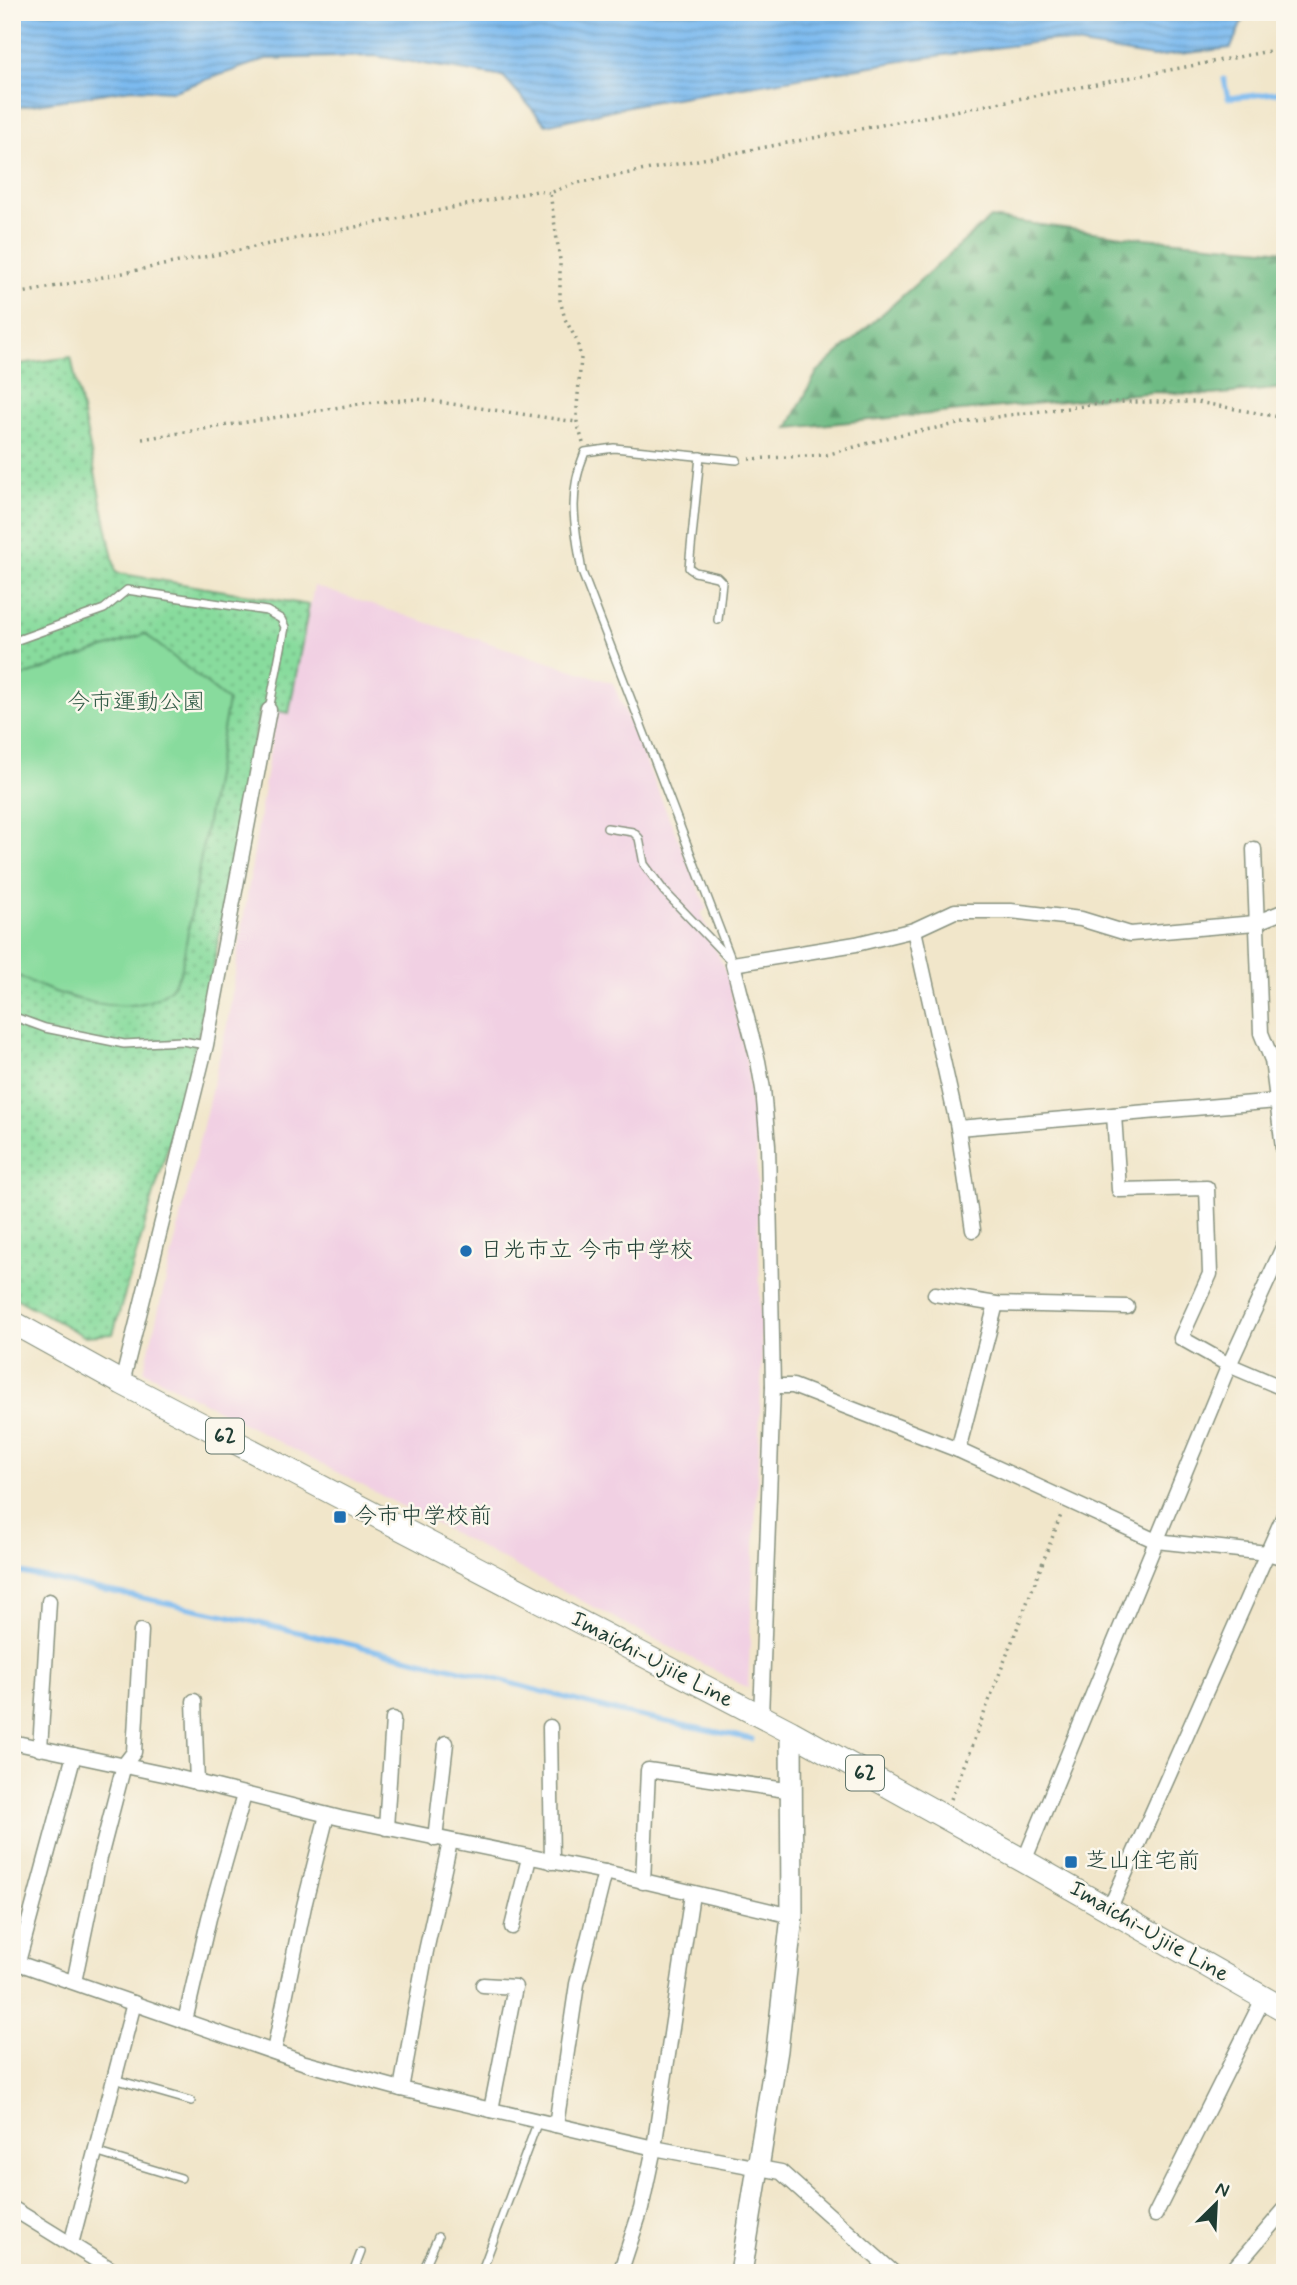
<svg xmlns="http://www.w3.org/2000/svg" width="1297" height="2285" font-family="Mynerve,'Klee One',sans-serif">
<defs>
<pattern id="grass-dots" width="8" height="8" patternUnits="userSpaceOnUse" patternTransform="scale(1.75)"><rect width="8" height="8" fill="#88db9d"/><path d="M2 2h.1M6 6h.1" fill="none" stroke="#6fb381" stroke-width="1.8" stroke-linecap="round"/></pattern>
<pattern id="forest-firs" width="22" height="20" patternUnits="userSpaceOnUse" patternTransform="scale(1.75)"><rect width="22" height="20" fill="#6ebb84"/><path d="M5 1l3.5 6h-7zM16 11l3.5 6h-7z" fill="#5a996d"/></pattern>
<pattern id="water-rules" width="6" height="5" patternUnits="userSpaceOnUse" patternTransform="scale(1.75)"><rect width="6" height="5" fill="#7bbaef"/><path d="M0 2.5h6" fill="none" stroke="#6498c2"/></pattern>
</defs>
<rect width="100%" height="100%" fill="#fbf7ec"/>
<filter id="ink" filterUnits="userSpaceOnUse"><feTurbulence type="fractalNoise" baseFrequency=".0143" numOctaves="2"/><feDisplacementMap in="SourceGraphic" scale="14" xChannelSelector="R" yChannelSelector="G"/><feConvolveMatrix kernelMatrix="1 2 1 2 8 2 1 2 1" color-interpolation-filters="sRGB"/></filter>
<filter id="wash" filterUnits="userSpaceOnUse"><feTurbulence type="fractalNoise" baseFrequency=".00686" numOctaves="4" result="noise"/><feDisplacementMap in="SourceGraphic" scale="28" xChannelSelector="R" yChannelSelector="G"/><feGaussianBlur stdDeviation="1.57" result="paint"/><feColorMatrix in="noise" values="0 0 0 0 0 0 0 0 0 0 0 0 0 0 0 0 0 1.4 0 .05"/><feComposite in="paint" operator="in"/></filter>
<g filter="url(#wash)">
<rect width="100%" height="100%" fill="#f1e6ca"/>
<polygon fill="#f1d0e3" points="314,586 613,683 707,908 701,913 728,978 746,1058 756,1133 762,1369 748,1688 144,1371 227,1025 276,711 289,713"/>
<polygon fill="url(#grass-dots)" stroke="#548c68" stroke-width="2" points="71,357 116,573 309,605 289,713 260,708 213,969 190,1071 113,1334 84,1336 12,1296 12,365"/>
<polygon fill="url(#forest-firs)" stroke="#467c5c" stroke-width="2" points="990,218 1123,236 1285,251 1285,388 1211,395 1155,392 788,428 817,372"/>
<path fill="#88db9d" stroke="#548c68" stroke-width="2" d="M145,634L228,701L181,972C177,978 174,986 169,990C130,1024 52,994 12,973V680Z"/>
<polygon fill="url(#water-rules)" stroke="#4d7c92" stroke-width="2" points="12,12 1246,12 1231,48 1153,57 1052,40 908,60 638,104 546,125 504,77 375,56 266,59 174,91 131,89 12,108"/>
<g fill="none" stroke-linecap="round" stroke-linejoin="round">
<g stroke="#7bbaef" stroke-width="5">
<polyline points="1224,79 1228,98 1285,92"/>
<polyline points="12,1571 225,1615 469,1672 619,1712 752,1739"/>
</g>
</g>
</g>
<g filter="url(#ink)">
<g fill="none" stroke-linecap="round" stroke-linejoin="round">
<g stroke="#88927f" stroke-width="10">
<g id="lane">
<polyline points="700,456 689,568 695,572 717,577 722,582 718,620"/>
<polyline points="12,642 104,609 127,590 267,611 281,619 285,627 269,710"/>
<polyline points="607,828 633,832 639,838 644,864 664,891 731,961"/>
<path d="M733,964L582,572C575,527 567,495 585,452L614,448L737,460"/>
<polyline points="12,1016 45,1028 124,1044 182,1041 206,1045"/>
<polyline points="114,2079 191,2101"/>
<polyline points="95,2152 181,2178"/>
<polyline points="353,2273 361,2252"/>
<polyline points="422,2273 438,2237"/>
<polyline points="481,2273 538,2121"/>
</g>
</g>
<g stroke="#88927f" stroke-width="17">
<g id="street">
<polyline points="1254,849 1261,1033 1272,1060 1285,1164"/>
<polyline points="914,930 958,1128 973,1230"/>
<polyline points="1114,1115 1119,1190 1207,1188 1210,1274 1181,1338 1229,1365 1285,1389"/>
<polyline points="958,1128 1277,1101"/>
<polyline points="935,1294 996,1304 1127,1307"/>
<polyline points="122,1383 206,1045 269,710"/>
<polyline points="773,1386 793,1386 958,1450 1156,1541 1267,1553 1285,1558"/>
<polyline points="958,1450 996,1304"/>
<polyline points="194,1701 197,1783"/>
<polyline points="761,1717 773,1386 768,1145 763,1089 758,1061 733,964 856,944 914,930 955,911 1011,911 1081,919 1130,934 1255,923 1285,911"/>
<polyline points="550,1727 552,1862"/>
<polyline points="12,1742 168,1775 340,1818 605,1872 792,1916"/>
<polyline points="40,1749 49,1601"/>
<polyline points="386,1828 393,1719"/>
<polyline points="435,1839 446,1743"/>
<polyline points="1024,1861 1229,1365 1285,1243"/>
<polyline points="643,1882 648,1770 793,1791"/>
<polyline points="1109,1910 1285,1513"/>
<polyline points="512,1927 529,1858"/>
<polyline points="12,1961 305,2063 401,2089 654,2148 781,2172 894,2273"/>
<polyline points="18,1962 74,1755"/>
<polyline points="74,1982 100,1857 124,1765 134,1752 141,1631"/>
<polyline points="483,1985 515,1987 491,2110"/>
<polyline points="185,2021 209,1918 244,1795"/>
<polyline points="274,2051 304,1906 327,1815"/>
<polyline points="401,2089 426,1951 450,1842"/>
<polyline points="556,2125 577,1984 605,1872"/>
<polyline points="12,2208 117,2273"/>
<polyline points="1155,2215 1264,1997"/>
<polyline points="71,2244 134,2003"/>
<polyline points="620,2273 641,2209 654,2148 692,1894"/>
<polyline points="1230,2273 1285,2209"/>
</g>
</g>
<g stroke="#88927f" stroke-width="24">
<polyline id="secondary" points="741,2273 777,2050 792,1916 791,1732"/>
</g>
<g stroke="#88927f" stroke-width="25">
<polyline id="primary" points="12,1322 122,1383 791,1732 1024,1861 1285,2010"/>
</g>
<g stroke="#88927f" stroke-width="3.5" stroke-dasharray="2 5" stroke-linecap="butt">
<polyline points="12,295 537,191 549,193"/>
<polyline points="142,439 365,403 418,399 577,422"/>
<polyline points="583,443 577,422 577,407 581,358 577,341 565,319 560,300 560,260 550,193 572,184 1285,48"/>
<polyline points="749,459 826,455 898,435 1002,416 1116,402 1197,402 1285,418"/>
<polyline points="951,1799 1061,1515"/>
</g>
<use href="#lane" stroke="#fff" stroke-width="7"/>
<use href="#street" stroke="#fff" stroke-width="14"/>
<use href="#secondary" stroke="#fff" stroke-width="21"/>
<use href="#primary" stroke="#fff" stroke-width="23"/>
</g>
</g>
<g fill="#1f6fb2" stroke="#fbf7ec" stroke-width="2.5">
<circle cx="466" cy="1251" r="7"/>
<rect x="333" y="1510" width="14" height="14" rx="3.5"/>
<rect x="1064" y="1855" width="14" height="14" rx="3.5"/>
</g>
<g text-anchor="middle" dominant-baseline="central" stroke-width="5" stroke-linejoin="round" paint-order="stroke">
<g fill="#fbf7ec" stroke="#61756b" stroke-width="2">
<rect x="206" y="1418.5" width="38" height="35" rx="5"/>
<rect x="846" y="1755.5" width="38" height="35" rx="5"/>
</g>
<g font-size="21" font-weight="bold" fill="#1f3d34">
<text x="225" y="1436">62</text>
<text x="865" y="1773">62</text>
</g>
<g font-size="23" fill="#345d49" stroke="#fbf7ec">
<text x="136" y="703">今市運動公園</text>
</g>
<g font-size="23" fill="#1f3d34" stroke="#fbf7ec" text-anchor="start">
<text x="480" y="1251">日光市立 今市中学校</text>
<text x="354" y="1517">今市中学校前</text>
<text x="1085" y="1862">芝山住宅前</text>
</g>
<g font-size="23" fill="#1f3d34" stroke="#fbf7ec">
<text transform="translate(652 1660) rotate(28)">Imaichi-Ujiie Line</text>
<text transform="translate(1149 1932) rotate(30)">Imaichi-Ujiie Line</text>
</g>
</g>
<rect width="1297" height="2285" fill="none" stroke="#fbf7ec" stroke-width="42"/>
<g transform="translate(1216 2204) rotate(24)" stroke="#fbf7ec" stroke-width="5" paint-order="stroke">
<path d="M0-5L12 26L0 18L-12 26Z" fill="#1f3d34"/>
<text y="-10" font-size="19" font-weight="bold" text-anchor="middle" fill="#1f3d34">N</text>
</g>
</svg>
